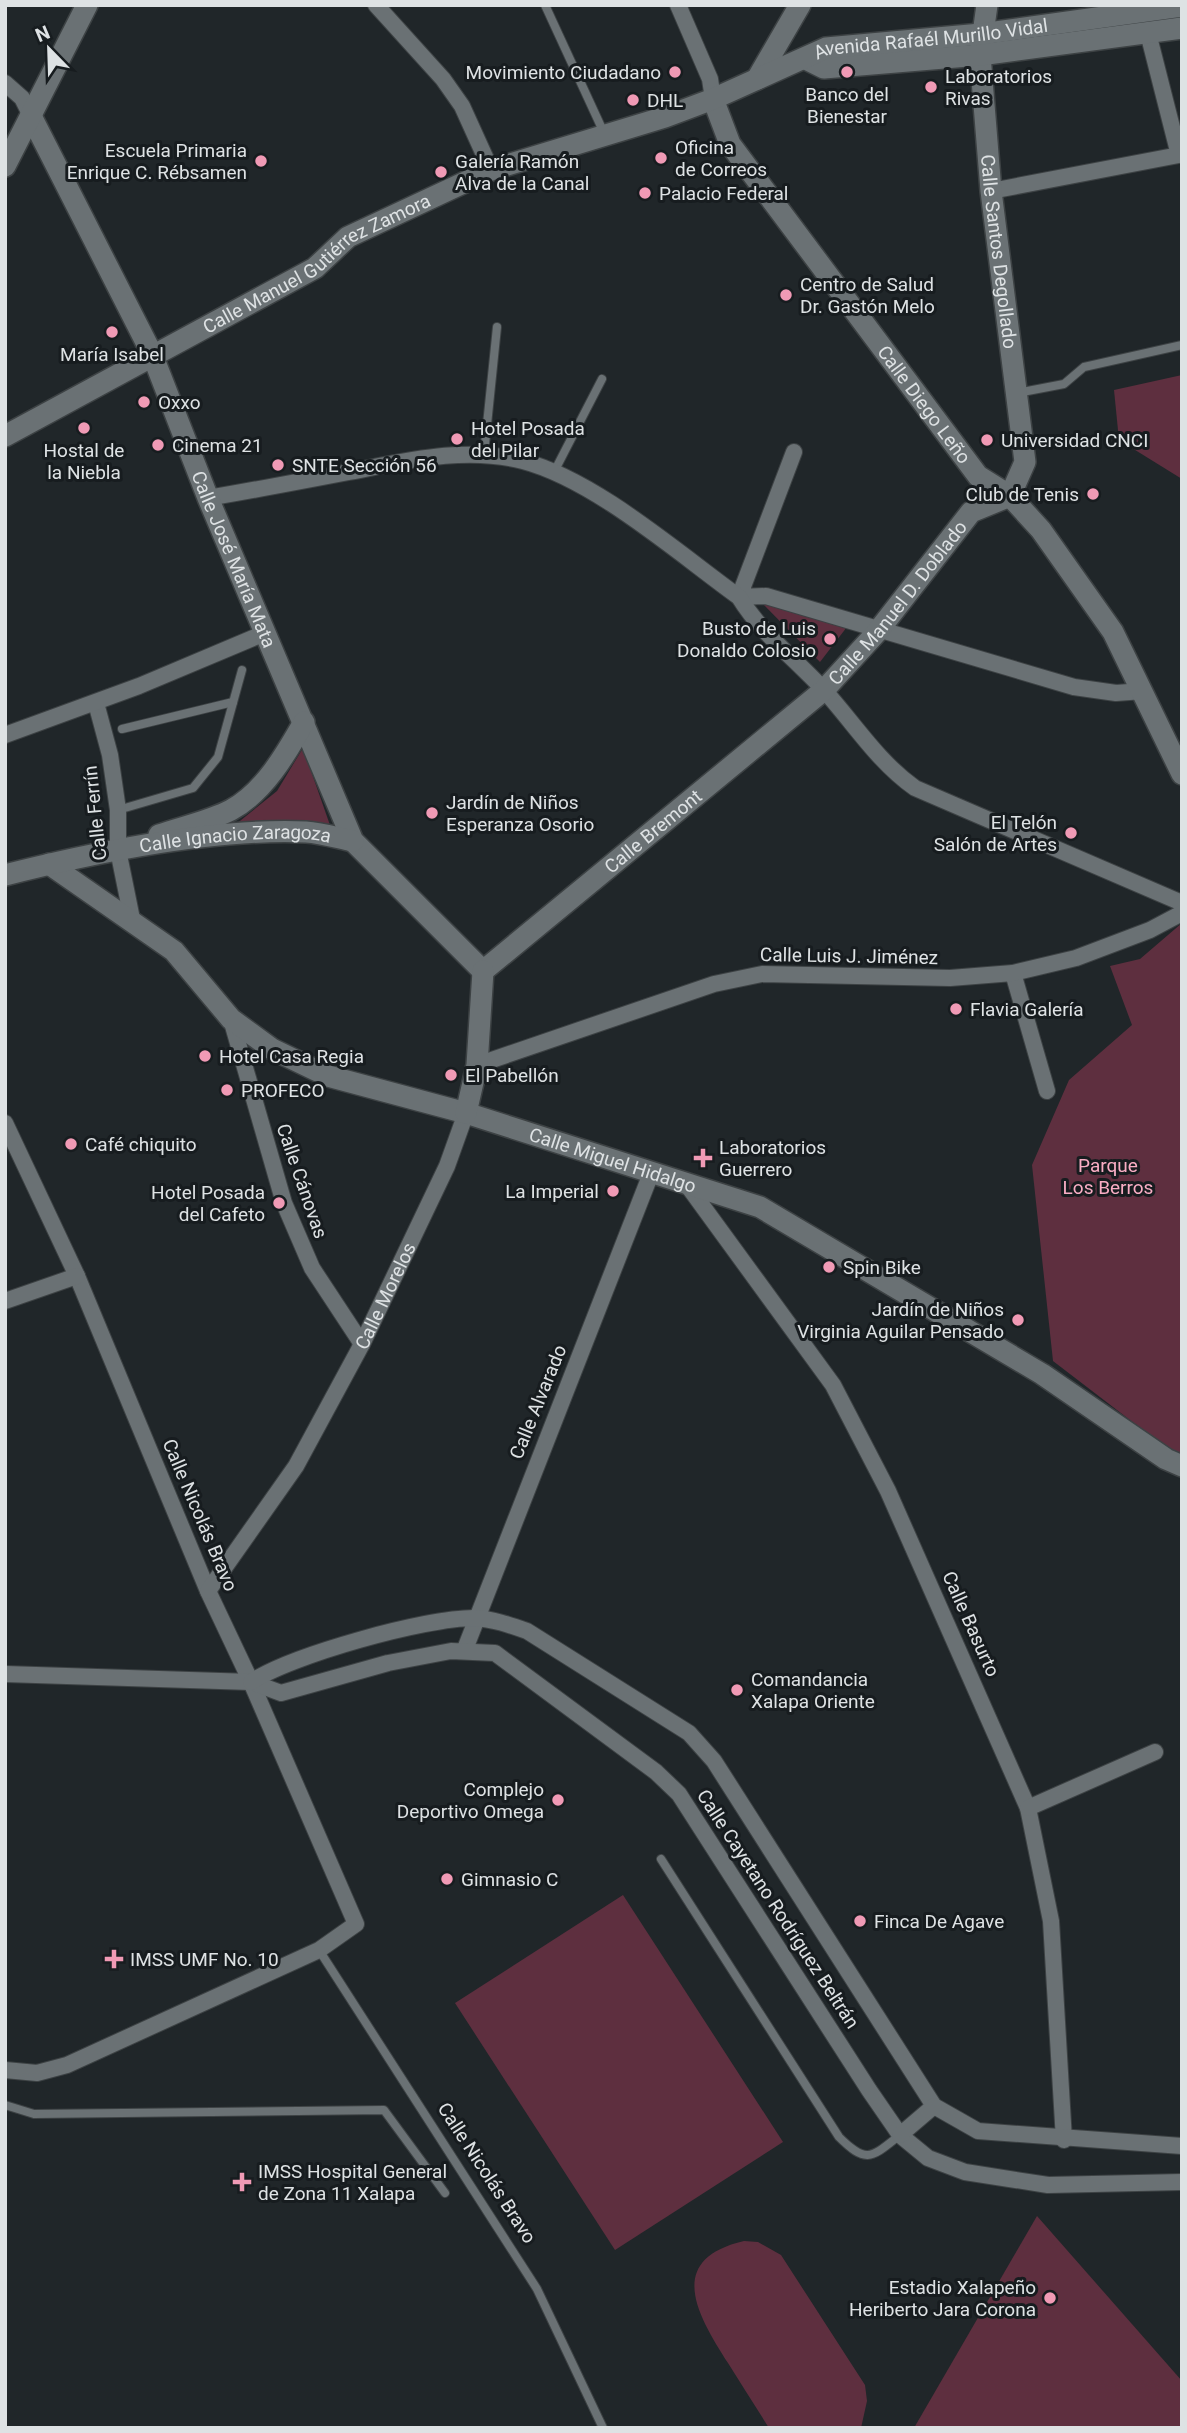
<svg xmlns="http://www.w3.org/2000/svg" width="1187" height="2433" font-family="Roboto,sans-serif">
<rect width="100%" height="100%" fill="#202629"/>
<g fill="#5e2f3f">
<polygon points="1182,375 1182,479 1119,440 1114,390"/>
<polygon points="755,596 850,623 820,662"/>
<polygon points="303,748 331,828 291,820 235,825 277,791"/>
<polygon points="1182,923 1182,1456 1173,1453 1053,1361 1032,1165 1069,1080 1132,1025 1110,966 1140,959"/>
<polygon points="623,1895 783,2142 615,2250 455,2003"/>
<polygon points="1037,2216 1182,2381 1182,2428 914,2428"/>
<path d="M744,2241L758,2242L781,2255L865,2385L867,2401L861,2428H769C755,2406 742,2385 728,2363C699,2317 663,2260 744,2241Z"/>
</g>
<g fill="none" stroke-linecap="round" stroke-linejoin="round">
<g stroke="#3d4244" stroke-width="10">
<g id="lane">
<polyline points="545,5 604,133"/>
<polyline points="1017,393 1064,384 1084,367 1182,345"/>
<polyline points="484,454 497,327"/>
<polyline points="554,472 602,379"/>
<polyline points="122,729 233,702"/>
<polyline points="118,810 193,788 218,757 242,670"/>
<path d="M661,1859L839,2137C867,2165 872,2157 900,2135"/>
<polyline points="319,1950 537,2289 603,2428"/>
<polyline points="5,2105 34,2114 384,2110 445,2193"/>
</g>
</g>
<g stroke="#3d4244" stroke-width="18">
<g id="street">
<polyline points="376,5 443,79 462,106 491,170"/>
<polyline points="678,5 710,79 713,99"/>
<polyline points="5,83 22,98 31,116"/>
<polyline points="991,191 1179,155 1148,33"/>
<polyline points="794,452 739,597 766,596 1074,687 1116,693 1143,691"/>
<path d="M208,498C255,490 302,481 349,472C406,461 465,446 523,461C595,480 678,553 739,597C761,633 794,658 823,689C854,723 877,761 915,788L1182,903"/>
<polyline points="96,703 110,755 118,810 118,850 132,919"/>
<polyline points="5,735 139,686 265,633"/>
<polyline points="1013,973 1047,1091"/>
<polyline points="231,1019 284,1203 312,1268 362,1344"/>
<polyline points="477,1065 714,984 762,974 950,978 1013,973 1076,958 1150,930 1182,913"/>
<polyline points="5,1123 77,1276 208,1591 251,1682 356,1924 319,1950 67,2065 37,2073 5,2070"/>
<polyline points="685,1182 833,1385 888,1491 1028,1808 1051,1921 1064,2140"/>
<polyline points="5,1301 77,1276"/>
<path id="s1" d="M208,1591L296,1466L362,1344L447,1166L466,1113"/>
<polyline points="465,1649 652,1171"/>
<polyline points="5,1674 251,1682 281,1693 388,1663 451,1651 495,1653 656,1772 679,1794 869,2090 900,2135 928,2158 965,2172 1048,2185 1182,2182"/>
<path d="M251,1682C292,1655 425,1618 474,1618C493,1619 510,1625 527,1631L689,1733L714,1761L934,2106L978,2131L1182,2146"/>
<polyline points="1028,1808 1155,1752"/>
<polyline points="900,2135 934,2106"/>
</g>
</g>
<g stroke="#3d4244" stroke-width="24">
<g id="secondary">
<path id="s2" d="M987,5L980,55L991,191L1025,462L1010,496"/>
<polyline points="806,59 824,68 980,55 1182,28"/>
<polyline points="757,79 800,5"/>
<path id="s3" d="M713,99L730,144L978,476L1010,496L1041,530L1113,632L1182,774"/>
<path id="s4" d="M31,116L152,354L208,498L353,841L483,971"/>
<polyline points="5,166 87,5"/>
<path id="s5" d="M5,436L315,268L348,237L491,170L665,117L713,99L826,48L981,34L1182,6"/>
<path d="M159,835C182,827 210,821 231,810C264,792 286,754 304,722"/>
<path id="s6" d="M49,864L174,951L231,1019L272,1049L328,1076L466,1113L760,1207L1042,1374L1166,1459L1182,1466"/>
<path id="s7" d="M5,875C96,852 213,828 306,832C322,833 338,838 353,841"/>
<path id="s8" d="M483,971L824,690L878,631L971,512L1010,496"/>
<polyline points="466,1113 477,1065 483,971"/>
</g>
</g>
<use href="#lane" stroke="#6a7174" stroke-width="8"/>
<use href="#street" stroke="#6a7174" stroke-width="16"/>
<use href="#secondary" stroke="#6a7174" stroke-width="21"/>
</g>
<g fill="#f09ab5" stroke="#171c1f" stroke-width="2.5">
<circle cx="675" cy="72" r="7"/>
<circle cx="847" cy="72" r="7"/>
<circle cx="931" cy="87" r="7"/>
<circle cx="633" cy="100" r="7"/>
<circle cx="661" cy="158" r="7"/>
<circle cx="261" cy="161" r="7"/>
<circle cx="441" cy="172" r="7"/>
<circle cx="645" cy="193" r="7"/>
<circle cx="786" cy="295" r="7"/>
<circle cx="112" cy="332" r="7"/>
<circle cx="144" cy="402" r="7"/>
<circle cx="84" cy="428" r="7"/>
<circle cx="457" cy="439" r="7"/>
<circle cx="987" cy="440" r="7"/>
<circle cx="158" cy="445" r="7"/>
<circle cx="278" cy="465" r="7"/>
<circle cx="1093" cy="494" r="7"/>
<circle cx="830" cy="639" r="7"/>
<circle cx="432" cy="813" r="7"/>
<circle cx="1071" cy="833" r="7"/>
<circle cx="956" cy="1009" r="7"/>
<circle cx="205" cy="1056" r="7"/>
<circle cx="451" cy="1075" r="7"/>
<circle cx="227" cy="1090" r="7"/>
<circle cx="71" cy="1144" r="7"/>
<path d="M699.5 1147.5h7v7h7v7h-7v7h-7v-7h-7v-7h7z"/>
<circle cx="613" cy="1191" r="7"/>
<circle cx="279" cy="1203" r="7"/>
<circle cx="829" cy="1267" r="7"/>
<circle cx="1018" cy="1320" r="7"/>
<circle cx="737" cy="1690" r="7"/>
<circle cx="558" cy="1800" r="7"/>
<circle cx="447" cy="1879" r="7"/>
<circle cx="860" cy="1921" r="7"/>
<path d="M110.5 1948.5h7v7h7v7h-7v7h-7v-7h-7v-7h7z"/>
<path d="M238.5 2171.5h7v7h7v7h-7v7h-7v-7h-7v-7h7z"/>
<circle cx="1050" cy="2298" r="7"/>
</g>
<g text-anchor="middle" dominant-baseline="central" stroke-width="6" stroke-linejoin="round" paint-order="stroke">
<g font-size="19" fill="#dee2e4" stroke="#171c1f">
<text stroke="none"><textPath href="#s5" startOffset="1018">Avenida Rafaél Murillo Vidal</textPath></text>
<text stroke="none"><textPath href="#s2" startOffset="248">Calle Santos Degollado</textPath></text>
<text stroke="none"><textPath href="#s5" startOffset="357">Calle Manuel Gutiérrez Zamora</textPath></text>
<text stroke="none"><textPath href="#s3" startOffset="373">Calle Diego Leño</textPath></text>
<text stroke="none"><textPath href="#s4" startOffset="488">Calle José María Mata</textPath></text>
<text stroke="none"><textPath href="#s8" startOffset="556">Calle Manuel D. Doblado</textPath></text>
<text transform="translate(95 813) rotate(-96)">Calle Ferrín</text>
<text stroke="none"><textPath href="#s8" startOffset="220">Calle Bremont</textPath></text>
<text stroke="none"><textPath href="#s7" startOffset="234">Calle Ignacio Zaragoza</textPath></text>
<text transform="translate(849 956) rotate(1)">Calle Luis J. Jiménez</text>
<text stroke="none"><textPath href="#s6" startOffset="651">Calle Miguel Hidalgo</textPath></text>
<text transform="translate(302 1181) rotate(71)">Calle Cánovas</text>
<text stroke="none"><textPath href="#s1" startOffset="345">Calle Morelos</textPath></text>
<text transform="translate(538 1402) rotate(-68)">Calle Alvarado</text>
<text transform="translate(200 1515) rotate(67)">Calle Nicolás Bravo</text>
<text transform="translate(971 1624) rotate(66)">Calle Basurto</text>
<text transform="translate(778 1909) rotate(57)">Calle Cayetano Rodríguez Beltrán</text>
<text transform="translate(487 2173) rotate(57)">Calle Nicolás Bravo</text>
</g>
<g font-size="19" fill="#dee2e4" stroke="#171c1f" text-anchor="start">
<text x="661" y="72" text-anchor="end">Movimiento Ciudadano</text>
<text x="945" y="76">Laboratorios<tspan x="945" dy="22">Rivas</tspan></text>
<text x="847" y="94" text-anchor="middle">Banco del<tspan x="847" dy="22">Bienestar</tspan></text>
<text x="647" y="100">DHL</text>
<text x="675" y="147">Oficina<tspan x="675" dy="22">de Correos</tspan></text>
<text x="247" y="150" text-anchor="end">Escuela Primaria<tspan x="247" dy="22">Enrique C. Rébsamen</tspan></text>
<text x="455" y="161">Galería Ramón<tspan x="455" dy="22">Alva de la Canal</tspan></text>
<text x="659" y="193">Palacio Federal</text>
<text x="800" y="284">Centro de Salud<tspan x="800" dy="22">Dr. Gastón Melo</tspan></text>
<text x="112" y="354" text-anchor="middle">María Isabel</text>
<text x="158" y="402">Oxxo</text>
<text x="471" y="428">Hotel Posada<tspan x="471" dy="22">del Pilar</tspan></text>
<text x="1001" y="440">Universidad CNCI</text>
<text x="172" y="445">Cinema 21</text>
<text x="84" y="450" text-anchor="middle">Hostal de<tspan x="84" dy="22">la Niebla</tspan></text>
<text x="292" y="465">SNTE Sección 56</text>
<text x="1079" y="494" text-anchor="end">Club de Tenis</text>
<text x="816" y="628" text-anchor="end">Busto de Luis<tspan x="816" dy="22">Donaldo Colosio</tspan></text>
<text x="446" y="802">Jardín de Niños<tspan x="446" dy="22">Esperanza Osorio</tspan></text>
<text x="1057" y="822" text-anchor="end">El Telón<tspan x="1057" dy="22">Salón de Artes</tspan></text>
<text x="970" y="1009">Flavia Galería</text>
<text x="219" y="1056">Hotel Casa Regia</text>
<text x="465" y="1075">El Pabellón</text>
<text x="241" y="1090">PROFECO</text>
<text x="85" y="1144">Café chiquito</text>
<text x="719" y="1147">Laboratorios<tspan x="719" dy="22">Guerrero</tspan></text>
<text x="599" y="1191" text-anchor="end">La Imperial</text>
<text x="265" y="1192" text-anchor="end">Hotel Posada<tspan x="265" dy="22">del Cafeto</tspan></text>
<text x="843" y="1267">Spin Bike</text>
<text x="1004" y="1309" text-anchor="end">Jardín de Niños<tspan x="1004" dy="22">Virginia Aguilar Pensado</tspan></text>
<text x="751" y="1679">Comandancia<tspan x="751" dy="22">Xalapa Oriente</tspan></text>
<text x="544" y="1789" text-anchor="end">Complejo<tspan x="544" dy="22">Deportivo Omega</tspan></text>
<text x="461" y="1879">Gimnasio C</text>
<text x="874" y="1921">Finca De Agave</text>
<text x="130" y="1959">IMSS UMF No. 10</text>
<text x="258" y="2171">IMSS Hospital General<tspan x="258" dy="22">de Zona 11 Xalapa</tspan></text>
<text x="1036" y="2287" text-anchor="end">Estadio Xalapeño<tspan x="1036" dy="22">Heriberto Jara Corona</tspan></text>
</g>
<g font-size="19" fill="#f9adc4" stroke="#171c1f">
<text x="1108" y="1165">Parque<tspan x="1108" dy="22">Los Berros</tspan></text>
</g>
</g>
<rect width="1187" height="2433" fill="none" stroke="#dee2e4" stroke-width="14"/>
<g transform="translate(49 49) rotate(337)" stroke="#171c1f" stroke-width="5" paint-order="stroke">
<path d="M0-5L12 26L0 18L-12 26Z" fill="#dee2e4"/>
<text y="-10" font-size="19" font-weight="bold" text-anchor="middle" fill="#dee2e4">N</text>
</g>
</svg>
